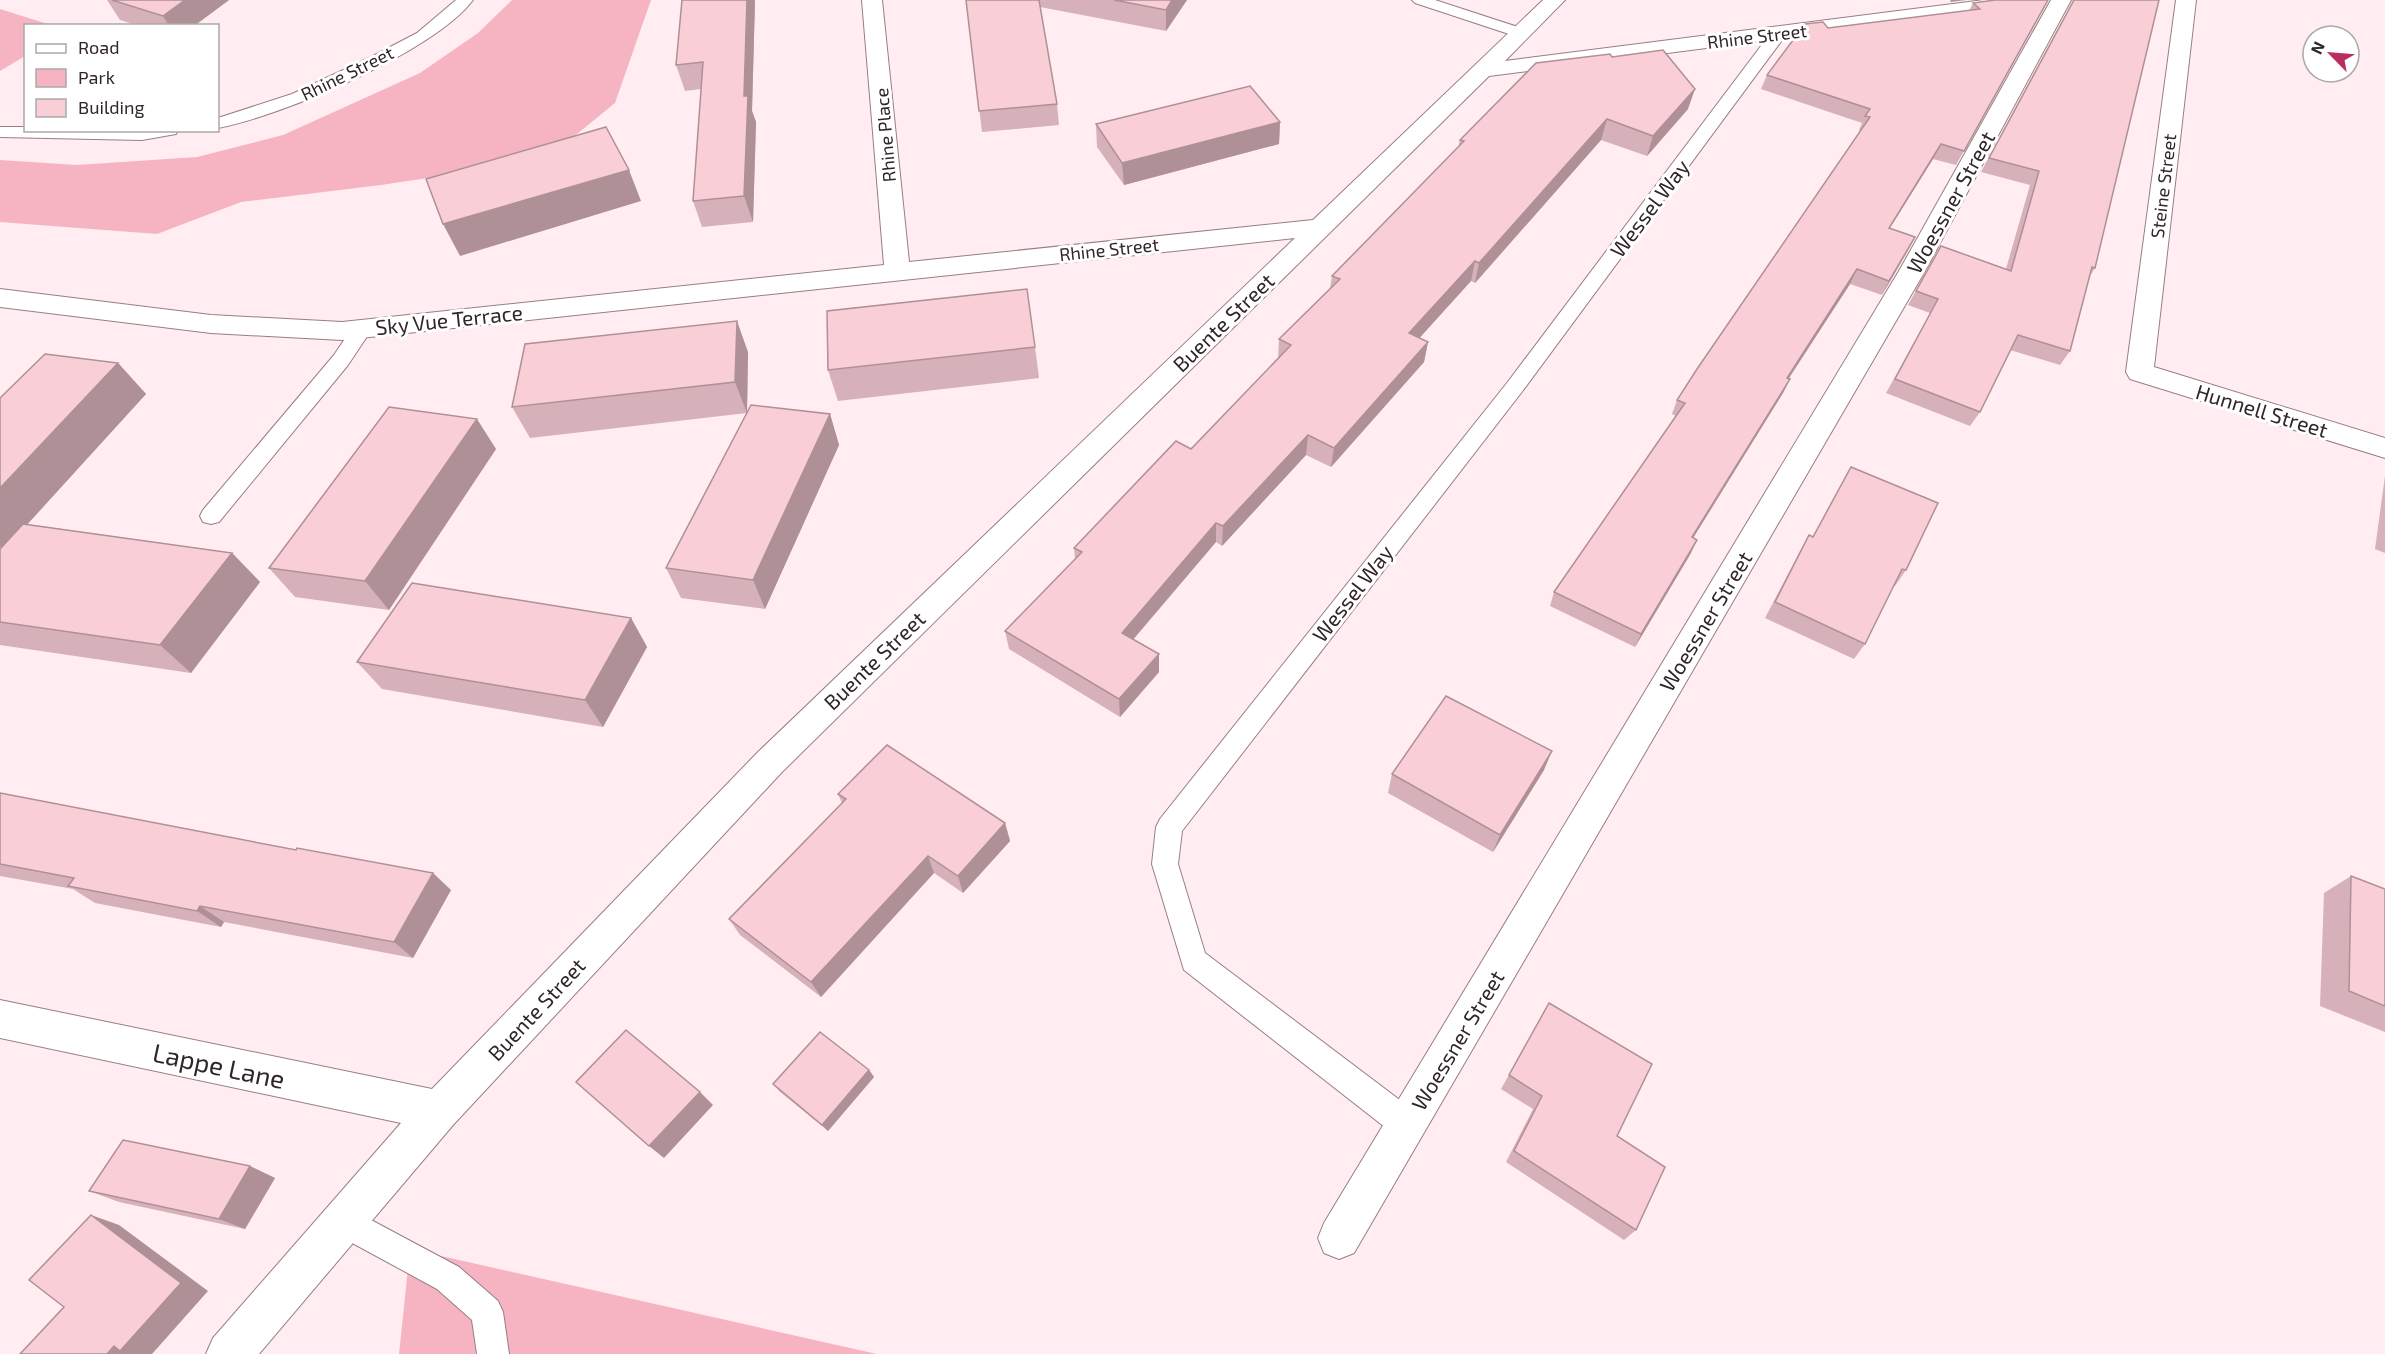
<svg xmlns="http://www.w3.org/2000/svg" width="2385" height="1354" font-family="'Exo 2',sans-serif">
<rect width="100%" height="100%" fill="#ffedf1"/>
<g fill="#f6b4c3">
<polygon points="512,0 651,0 615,103 577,134 522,164 381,185 241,202 157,234 0,222 0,160 77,165 197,157 283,135 420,73 478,33"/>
<polygon points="0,9 51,25 26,26 25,56 0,71"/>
<polygon points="410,1249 877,1354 399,1354"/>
</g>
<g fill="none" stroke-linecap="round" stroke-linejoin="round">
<g stroke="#987e84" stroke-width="2">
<g id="lane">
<path d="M456,0H473C434,52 281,116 218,128V118L292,94L371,57L417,33Z"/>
<polygon points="1412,0 1435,0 1527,30 1529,33 1527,36 1515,36 1415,3"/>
<polygon points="1779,28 1787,33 1785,36 1521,393 1182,831 1178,864 1205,953 1417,1113 1421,1124 1417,1135 1406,1139 1395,1135 1184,970 1152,864 1156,827 1160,819 1507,383 1773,30"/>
<polygon points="0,127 26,127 26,130 178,130 176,134 142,140 0,137"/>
<polygon points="362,323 369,324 372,329 348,365 219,522 211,524 203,522 200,516 203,510 334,355 355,324"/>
<polygon points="343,1205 459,1267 498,1301 503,1312 509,1354 477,1354 472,1320 437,1289 332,1232 327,1221 332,1210"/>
</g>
</g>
<g stroke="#987e84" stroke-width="2">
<g id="street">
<polygon points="862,0 882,0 909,262 1313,220 1543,0 1565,0 1505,61 1984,0 2043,0 2040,4 2033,6 1489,76 782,772 453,1125 259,1354 206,1354 213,1338 401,1123 0,1038 0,1000 432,1089 758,752 1295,238 342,340 211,333 0,307 0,289 211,315 342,322 884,265"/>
<polygon points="2051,0 2071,0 1925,271 1354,1253 1339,1259 1324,1253 1318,1238 1324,1223 1899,271"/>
<polygon points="2176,0 2196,0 2154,367 2385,438 2385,458 2130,379 2126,372"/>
</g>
</g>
<use href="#lane" fill="#fff" fill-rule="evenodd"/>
<use href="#street" fill="#fff" fill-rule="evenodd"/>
</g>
<g fill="#d6b1b9">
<polygon points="107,0 229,0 194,26 139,26 120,20"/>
<polygon points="682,0 755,0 752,111 756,122 753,222 702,227 693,201 701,89 685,91 676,65"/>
<polygon points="966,0 1187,0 1166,31 1040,7 1057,104 1059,125 982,132"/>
<polygon points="2048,0 1956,165 1933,159 1890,228 1907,252 1882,295 1850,284 1788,378 1790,379 1783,393 1693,538 1691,553 1635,647 1550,606 1554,592 1676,416 1672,414 1677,400 1861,131 1859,130 1862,123 1761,89 1767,75 1828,28 1969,11 1973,3"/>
<polygon points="2072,0 2159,0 2095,268 2090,276 2070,351 2060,365 2010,350 1980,412 1970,426 1886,393 1930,313 1908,305 1941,246 2006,269 2030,185 1981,172 2073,1"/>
<polygon points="1612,57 1688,109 1647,156 1601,140 1475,283 1471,281 1419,338 1428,342 1424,362 1331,467 1306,455 1222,546 1216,542 1133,640 1159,672 1120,717 1009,649 1005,631 1075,559 1074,548 1191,449 1278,359 1279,339 1330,289 1332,276 1458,147 1460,140"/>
<polygon points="1280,122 1279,144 1124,185 1097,147 1096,124"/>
<polygon points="1035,347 1039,378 838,401 828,370"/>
<polygon points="748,352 747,413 530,438 512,407"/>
<polygon points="118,363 146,394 27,524 232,553 260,582 191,673 0,645 0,398"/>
<polygon points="830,414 839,445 765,609 681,598 666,568"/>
<polygon points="496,449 389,610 295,597 269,568"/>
<polygon points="1851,467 1906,570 1895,586 1893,586 1865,644 1854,659 1765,618 1800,551 1809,535 1813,536"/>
<polygon points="2385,476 2385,553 2375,549"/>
<polygon points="631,618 647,647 603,727 382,689 357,662"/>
<polygon points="1544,770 1493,852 1388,793 1392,774"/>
<polygon points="0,793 451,890 413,958 224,922 221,927 95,903 73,889 0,876"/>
<polygon points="838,794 1005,823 1010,841 963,893 934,873 821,997 740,935 729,919 842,803"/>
<polygon points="2351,876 2385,889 2385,1032 2320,1006 2324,893"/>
<polygon points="1549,1003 1617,1136 1636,1230 1624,1240 1506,1162 1533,1109 1501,1089"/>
<polygon points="869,1070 874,1077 828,1131 779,1091 773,1084"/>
<polygon points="250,1166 275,1178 245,1229 119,1202 89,1191"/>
</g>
<g fill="#ae9096">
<polygon points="185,0 229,0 194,26 169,26 163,16"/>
<polygon points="747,0 755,0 752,111 756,122 753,222 744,196 744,96"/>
<polygon points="1172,0 1187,0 1166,31 1166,10"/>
<polygon points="1951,0 1966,0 1950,2"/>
<polygon points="1695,89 1688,109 1647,156 1653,136"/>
<polygon points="1607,119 1601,140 1475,283 1479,263"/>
<polygon points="1280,122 1279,144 1124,185 1122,163"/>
<polygon points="1941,144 1933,159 1881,242 1889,228"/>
<polygon points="629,170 641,201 460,256 443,224"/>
<polygon points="1915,237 1907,252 1882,295 1889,281"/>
<polygon points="1475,261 1471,281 1405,354 1409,333"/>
<polygon points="1857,269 1850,284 1780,392 1787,378"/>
<polygon points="737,321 748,352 747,413 735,382"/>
<polygon points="1428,342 1424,362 1331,467 1334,448"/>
<polygon points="118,363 146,394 4,550 0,546 0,488"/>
<polygon points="1790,379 1783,393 1685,551 1692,537"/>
<polygon points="830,414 839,445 765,609 753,580"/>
<polygon points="477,419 496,449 389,610 365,581"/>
<polygon points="1308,435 1306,455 1222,546 1223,526"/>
<polygon points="1216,523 1216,542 1123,651 1122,633"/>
<polygon points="1697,540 1691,553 1635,647 1641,634"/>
<polygon points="232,553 260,582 191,673 160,645"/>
<polygon points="631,618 647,647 603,727 585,700"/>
<polygon points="1159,654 1159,672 1120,717 1119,699"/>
<polygon points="1552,751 1544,770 1493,852 1500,835"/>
<polygon points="1005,823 1010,841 963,893 958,876"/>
<polygon points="928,856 934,873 821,997 811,982"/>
<polygon points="433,873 451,890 413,958 394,942"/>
<polygon points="200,906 224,922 221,927 197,911"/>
<polygon points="869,1070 874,1077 828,1131 822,1125"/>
<polygon points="700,1092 713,1105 664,1158 649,1146"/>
<polygon points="250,1166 275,1178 245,1229 219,1219"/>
<polygon points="91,1215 119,1225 208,1291 152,1354 107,1354 114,1346"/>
</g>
<g fill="#f9ced7" stroke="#ae9096" stroke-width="1.5">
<polygon points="112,0 185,0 163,16"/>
<polygon points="682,0 747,0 744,96 748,96 744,196 693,201 703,62 676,65"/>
<polygon points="966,0 1039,0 1057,104 979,111"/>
<polygon points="1114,0 1172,0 1166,10"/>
<polygon points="1995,0 2048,0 1964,151 1941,144 1889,228 1915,237 1889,281 1857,269 1787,378 1790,379 1692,537 1697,540 1641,634 1554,592 1685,403 1677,400 1697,369 1870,117 1865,116 1870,109 1767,75 1805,24 1823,22 1828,28 1980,9 1973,3"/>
<polygon points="2074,0 2159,0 2095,268 2092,267 2070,351 2018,335 1980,412 1895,379 1938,299 1916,291 1941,246 2011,271 2039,171 1989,158"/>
<polygon points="1663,50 1695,89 1653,136 1607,119 1479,263 1475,261 1409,333 1428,342 1334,448 1308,435 1223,526 1216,523 1122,633 1159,654 1119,699 1005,631 1082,552 1074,548 1176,441 1191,449 1291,345 1279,339 1340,279 1332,276 1464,141 1460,140 1536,63 1610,54 1612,57"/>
<polygon points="1250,86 1280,122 1122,163 1096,124"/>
<polygon points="606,127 629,170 443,224 426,179"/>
<polygon points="1027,289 1035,347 828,370 827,311"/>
<polygon points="737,321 735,382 512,407 525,344"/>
<polygon points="45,354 118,363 0,488 0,398"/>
<polygon points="751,405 830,414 753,580 666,568"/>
<polygon points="389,407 477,419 365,581 269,568"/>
<polygon points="1851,467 1938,503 1906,570 1902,569 1865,644 1775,602 1809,535 1813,537"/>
<polygon points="23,524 232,553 160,645 0,622 0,549"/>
<polygon points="412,583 631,618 585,700 357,662"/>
<polygon points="1446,696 1552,751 1500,835 1392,774"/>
<polygon points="887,745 1005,823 958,876 928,856 811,982 729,919 846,799 838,794"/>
<polygon points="0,793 296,850 297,848 433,873 394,942 200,906 197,911 68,886 74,878 0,864"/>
<polygon points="2351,876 2385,889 2385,1006 2349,991"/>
<polygon points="1549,1003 1652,1064 1617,1136 1665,1167 1636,1230 1514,1151 1542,1096 1509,1075"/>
<polygon points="626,1030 700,1092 649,1146 576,1082"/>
<polygon points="820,1032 869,1070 822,1125 773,1084"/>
<polygon points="123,1140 250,1166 219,1219 89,1191"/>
<polygon points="91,1215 181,1283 120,1351 114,1346 107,1354 20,1354 64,1307 29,1280"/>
</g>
<g text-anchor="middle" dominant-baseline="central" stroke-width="6" stroke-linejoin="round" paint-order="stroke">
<g font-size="18" fill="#302528" stroke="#fff">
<text transform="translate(1757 36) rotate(-7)">Rhine Street</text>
<text transform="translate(347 73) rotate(-26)">Rhine Street</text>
<text transform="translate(885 135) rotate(-95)">Rhine Place</text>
<text transform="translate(2163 186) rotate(-83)">Steine Street</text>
<text transform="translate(1109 249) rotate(-6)">Rhine Street</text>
</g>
<g font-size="21" fill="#302528" stroke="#fff">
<text transform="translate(1950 202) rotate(-61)">Woessner Street</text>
<text transform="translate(1649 208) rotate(-53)">Wessel Way</text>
<text transform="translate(449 319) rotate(-6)">Sky Vue Terrace</text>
<text transform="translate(1223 322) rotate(-44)">Buente Street</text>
<text transform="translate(2262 410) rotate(17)">Hunnell Street</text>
<text transform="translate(1352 593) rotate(-52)">Wessel Way</text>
<text transform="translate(1705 621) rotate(-59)">Woessner Street</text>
<text transform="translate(874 660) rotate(-44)">Buente Street</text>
<text transform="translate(536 1009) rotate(-47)">Buente Street</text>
<text transform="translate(1457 1040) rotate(-59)">Woessner Street</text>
</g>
<g font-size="26" fill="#302528" stroke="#fff">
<text transform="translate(219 1065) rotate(12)">Lappe Lane</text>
</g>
</g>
<rect x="24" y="24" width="195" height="108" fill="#ffffff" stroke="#aca8a9" stroke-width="1.5"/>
<rect x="36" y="44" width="30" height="9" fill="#ffffff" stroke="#aca8a9" stroke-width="1.5"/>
<text x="78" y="54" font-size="18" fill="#302528">Road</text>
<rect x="36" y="69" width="30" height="18" fill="#f6b4c3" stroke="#aca8a9" stroke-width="1.5"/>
<text x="78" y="84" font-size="18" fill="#302528">Park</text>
<rect x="36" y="99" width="30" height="18" fill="#f9ced7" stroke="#aca8a9" stroke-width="1.5"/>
<text x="78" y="114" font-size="18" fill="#302528">Building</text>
<g transform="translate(2331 54) rotate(295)"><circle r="28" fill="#ffffff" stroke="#aca8a9" stroke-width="1.5"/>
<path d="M0-4.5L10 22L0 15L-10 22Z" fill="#ba2d60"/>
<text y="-9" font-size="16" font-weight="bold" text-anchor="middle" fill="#302528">N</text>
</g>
</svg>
